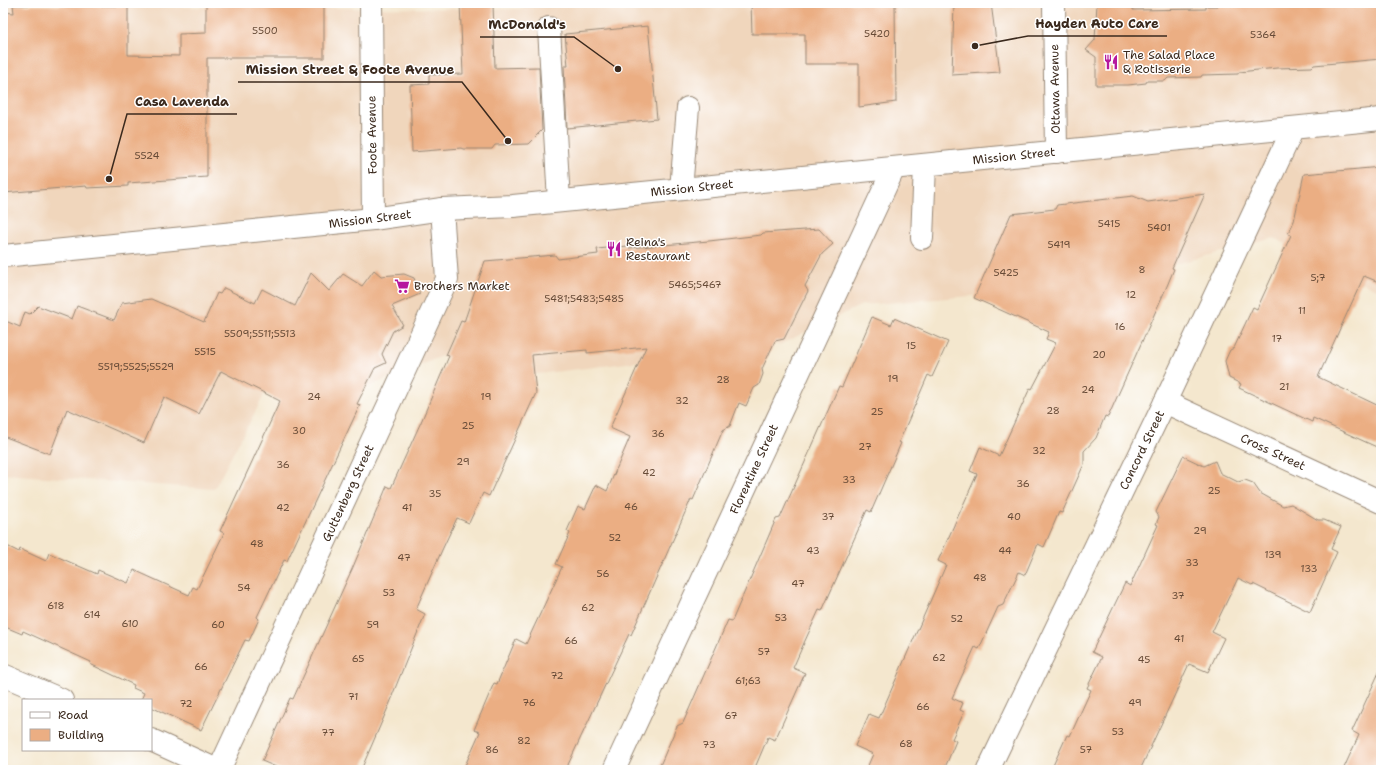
<svg xmlns="http://www.w3.org/2000/svg" width="1384" height="773" font-family="'Shantell Sans',sans-serif">
<rect width="100%" height="100%" fill="#fff"/>
<filter id="ink" filterUnits="userSpaceOnUse"><feTurbulence type="fractalNoise" baseFrequency=".025" numOctaves="2"/><feDisplacementMap in="SourceGraphic" scale="8" xChannelSelector="R" yChannelSelector="G"/><feConvolveMatrix kernelMatrix="1 2 1 2 8 2 1 2 1" color-interpolation-filters="sRGB"/></filter>
<filter id="wash" filterUnits="userSpaceOnUse"><feTurbulence type="fractalNoise" baseFrequency=".012" numOctaves="4" result="noise"/><feDisplacementMap in="SourceGraphic" scale="16" xChannelSelector="R" yChannelSelector="G"/><feGaussianBlur stdDeviation="0.9" result="paint"/><feColorMatrix in="noise" values="0 0 0 0 0 0 0 0 0 0 0 0 0 0 0 0 0 1.4 0 .05"/><feComposite in="paint" operator="in"/></filter>
<g filter="url(#wash)">
<rect width="100%" height="100%" fill="#f4e7ce"/>
<polygon fill="#f0d6bc" points="524,3 1381,3 1381,292 1274,238 1092,286 862,305 781,344 505,378 442,356 368,387 286,354 214,489 3,474 3,6 523,9"/>
<g id="blocks">
<g fill="#ebae83">
<polygon points="253,3 321,3 321,5 324,5 324,58 207,58 207,177 128,183 128,186 87,188 86,186 3,193 3,12 14,13 13,5 128,6 128,55 179,56 179,34 206,33 206,5 253,5"/>
<polygon points="460,3 493,3 495,68 539,67 542,130 528,144 495,145 492,149 463,149 461,148 412,152 410,85 429,84 429,75 463,74"/>
<polygon points="751,3 895,3 896,102 859,107 859,64 805,64 805,34 752,34"/>
<polygon points="954,3 991,3 1000,72 952,75"/>
<polygon points="1097,3 1133,3 1133,10 1206,9 1206,6 1218,6 1218,3 1381,3 1381,59 1314,65 1312,67 1277,68 1239,72 1238,74 1202,75 1201,77 1168,78 1165,81 1147,81 1146,83 1128,85 1096,85 1096,57 1086,50 1095,40"/>
<polygon points="648,26 657,119 567,128 564,66 568,66 565,34"/>
<polygon points="1381,167 1381,283 1364,276 1318,377 1381,407 1381,449 1313,418 1312,422 1239,388 1241,384 1229,378 1225,361 1230,350 1234,348 1253,307 1257,309 1291,235 1288,234 1294,221 1304,174"/>
<polygon points="1205,194 1172,268 1174,269 1167,286 1108,417 1105,416 1096,438 1084,451 1084,464 1062,513 1059,512 1044,547 1038,544 1025,575 1019,572 1003,605 998,607 979,649 975,647 952,698 963,703 960,710 964,712 952,739 956,741 944,770 866,770 873,754 855,746 869,714 879,718 946,565 938,561 977,474 970,471 980,447 999,456 1030,388 1032,389 1056,343 1046,339 1049,332 974,298 1011,214 1055,209 1057,205 1133,196 1148,202"/>
<polygon points="819,229 833,244 822,254 805,286 808,291 784,339 775,341 762,369 763,374 759,385 754,388 746,406 739,403 730,426 723,430 693,500 691,499 631,635 629,634 566,769 562,767 561,770 463,770 480,732 474,730 494,683 497,684 516,639 526,644 562,567 556,564 570,533 567,531 578,506 585,509 596,485 607,491 630,437 610,428 646,347 587,353 587,350 532,355 536,393 489,496 483,493 469,523 457,518 442,550 416,609 425,614 392,696 393,696 361,770 283,770 262,761 290,698 293,699 353,567 387,486 391,488 421,422 449,356 446,355 461,321 464,322 485,261 555,255 558,259 598,254 597,249 628,246 629,248 709,241 761,235 763,233"/>
<polygon points="374,270 381,276 404,274 414,278 420,294 392,306 403,325 393,331 382,354 386,363 375,368 357,404 360,405 287,561 284,560 257,617 259,619 249,641 245,640 201,730 151,707 151,700 141,700 144,693 133,688 134,685 90,664 91,662 23,631 22,634 3,626 3,544 19,552 20,549 46,561 49,553 97,574 98,570 128,583 134,570 189,595 193,587 197,589 224,533 220,531 280,401 221,371 199,414 164,397 144,443 67,409 50,454 3,436 3,320 20,327 25,312 30,314 38,306 72,319 77,306 114,320 122,303 151,299 204,322 217,293 220,294 224,288 255,303 262,289 295,306 311,273 329,291 343,274 362,286"/>
<polygon points="872,317 891,325 894,318 948,342 932,377 928,375 899,442 901,443 871,512 867,510 822,611 819,610 804,643 793,668 805,673 775,740 768,737 754,770 658,770 677,726 683,723 728,620 732,621 776,519 780,518 839,386 842,387"/>
<polygon points="1183,456 1204,466 1215,461 1220,473 1238,482 1245,480 1253,483 1260,493 1283,506 1291,504 1318,520 1324,520 1341,527 1331,549 1337,552 1310,612 1253,584 1252,585 1238,578 1212,632 1224,638 1208,672 1189,664 1140,770 1051,770 1067,735 1070,736 1091,690 1087,688 1102,657 1092,652 1125,583 1130,586 1158,525 1156,524 1159,517 1156,512"/>
<polygon points="1381,668 1381,770 1343,770 1359,735 1352,731"/>
</g>
</g>
</g>
<g filter="url(#ink)">
<use href="#blocks" fill-opacity="0" stroke="#988876" stroke-width="1"/>
<g fill="none" stroke-linecap="round" stroke-linejoin="round">
<g stroke="#988876" stroke-width="24">
<g id="minor">
<polyline points="371,3 373,219"/>
<polyline points="1054,3 1056,152"/>
<polyline points="549,28 559,201"/>
<polyline points="681,189 688,108"/>
<polyline points="922,238 925,165"/>
<polyline points="1165,402 1381,502"/>
<polyline points="3,675 62,700"/>
<polyline points="151,740 217,770"/>
<polyline points="219,770 447,279 442,209"/>
<polyline points="614,770 894,168"/>
<polyline points="988,770 1165,402 1293,129"/>
</g>
</g>
<g stroke="#988876" stroke-width="24">
<polyline id="major" points="3,256 373,219 442,209 513,206 1381,119"/>
</g>
<use href="#minor" stroke="#fff" stroke-width="22"/>
<use href="#major" stroke="#fff" stroke-width="22"/>
</g>
</g>
<defs>
<g id="restaurant-bare" transform="scale(1.2)"><path d="M-5-6h1v4h1v-4h1v4h1v-4h1v5L-1.5 .5V6h-2V.5L-5-1ZM5-6V6H3V1.5H1.5Q1.5-4 5-6Z" fill="#b5179e" stroke="#fff" stroke-width="2.5" paint-order="stroke"/></g>
<g id="supermarket-bare" transform="scale(1.2)"><path d="M-6-5.5h2.5l.6 2H6L4.5 2H-2.5L-4.4-4H-6ZM-1.5 3.2a1.3 1.3 0 1 0 .1 0ZM3 3.2a1.3 1.3 0 1 0 .1 0Z" fill="#b5179e" stroke="#fff" stroke-width="2.5" paint-order="stroke"/></g>
</defs>
<g fill-rule="evenodd">
<use href="#restaurant-bare" x="1111" y="62"/>
<use href="#restaurant-bare" x="614" y="249"/>
<use href="#supermarket-bare" x="402" y="286"/>
</g>
<g text-anchor="middle" dominant-baseline="central" stroke-width="3" stroke-linejoin="round" paint-order="stroke">
<g font-size="10" fill="#674b37">
<text x="265" y="30">5500</text>
<text x="877" y="33">5420</text>
<text x="1263" y="34">5364</text>
<text x="147" y="155">5524</text>
<text x="1109" y="223">5415</text>
<text x="1159" y="227">5401</text>
<text x="1059" y="244">5419</text>
<text x="1142" y="269">8</text>
<text x="1006" y="272">5425</text>
<text x="1318" y="277">5;7</text>
<text x="695" y="284">5465;5467</text>
<text x="1131" y="294">12</text>
<text x="584" y="298">5481;5483;5485</text>
<text x="1302" y="310">11</text>
<text x="1120" y="326">16</text>
<text x="260" y="333">5509;5511;5513</text>
<text x="1277" y="338">17</text>
<text x="911" y="345">15</text>
<text x="205" y="351">5515</text>
<text x="1099" y="354">20</text>
<text x="136" y="366">5519;5525;5529</text>
<text x="893" y="378">19</text>
<text x="723" y="379">28</text>
<text x="1284" y="386">21</text>
<text x="1088" y="389">24</text>
<text x="314" y="396">24</text>
<text x="486" y="396">19</text>
<text x="682" y="400">32</text>
<text x="1053" y="410">28</text>
<text x="877" y="411">25</text>
<text x="468" y="425">25</text>
<text x="299" y="430">30</text>
<text x="658" y="433">36</text>
<text x="865" y="446">27</text>
<text x="1039" y="450">32</text>
<text x="463" y="461">29</text>
<text x="283" y="464">36</text>
<text x="649" y="472">42</text>
<text x="849" y="479">33</text>
<text x="1023" y="483">36</text>
<text x="1214" y="490">25</text>
<text x="435" y="493">35</text>
<text x="631" y="506">46</text>
<text x="283" y="507">42</text>
<text x="407" y="507">41</text>
<text x="828" y="516">37</text>
<text x="1014" y="516">40</text>
<text x="1200" y="530">29</text>
<text x="615" y="537">52</text>
<text x="257" y="543">48</text>
<text x="813" y="550">43</text>
<text x="1005" y="550">44</text>
<text x="1273" y="554">139</text>
<text x="404" y="557">47</text>
<text x="1192" y="562">33</text>
<text x="1309" y="568">133</text>
<text x="603" y="573">56</text>
<text x="980" y="577">48</text>
<text x="798" y="583">47</text>
<text x="244" y="587">54</text>
<text x="389" y="592">53</text>
<text x="1178" y="595">37</text>
<text x="56" y="605">618</text>
<text x="588" y="607">62</text>
<text x="92" y="614">614</text>
<text x="781" y="617">53</text>
<text x="957" y="618">52</text>
<text x="130" y="623">610</text>
<text x="218" y="624">60</text>
<text x="373" y="624">59</text>
<text x="1179" y="638">41</text>
<text x="571" y="640">66</text>
<text x="764" y="651">57</text>
<text x="939" y="657">62</text>
<text x="358" y="658">65</text>
<text x="1144" y="659">45</text>
<text x="201" y="666">66</text>
<text x="557" y="675">72</text>
<text x="748" y="680">61;63</text>
<text x="353" y="696">71</text>
<text x="529" y="702">76</text>
<text x="1135" y="702">49</text>
<text x="186" y="703">72</text>
<text x="923" y="706">66</text>
<text x="731" y="715">67</text>
<text x="1118" y="731">53</text>
<text x="328" y="732">77</text>
<text x="524" y="740">82</text>
<text x="906" y="743">68</text>
<text x="709" y="744">73</text>
<text x="492" y="749">86</text>
<text x="1086" y="749">57</text>
</g>
<g font-size="12" fill="#3b2a1e" stroke="#fff" text-anchor="start">
<text x="1123" y="55">The Salad Place<tspan x="1123" dy="14">&amp; Rotisserie</tspan></text>
<text x="626" y="242">Reina's<tspan x="626" dy="14">Restaurant</tspan></text>
<text x="414" y="286">Brothers Market</text>
</g>
<g font-size="12" fill="#3b2a1e" stroke="#fff">
<text transform="translate(1055 89) rotate(-91)">Ottawa Avenue</text>
<text transform="translate(372 135) rotate(-91)">Foote Avenue</text>
<text transform="translate(1014 156) rotate(-6)">Mission Street</text>
<text transform="translate(692 188) rotate(-6)">Mission Street</text>
<text transform="translate(370 219) rotate(-7)">Mission Street</text>
<text transform="translate(1142 450) rotate(-64)">Concord Street</text>
<text transform="translate(1273 452) rotate(25)">Cross Street</text>
<text transform="translate(754 469) rotate(-65)">Florentine Street</text>
<text transform="translate(348 493) rotate(-65)">Guttenberg Street</text>
</g>
</g>
<path fill="none" stroke="#3b2a1e" stroke-width="1.5" d="M975 46L1028 36H1167M618 69L574 37H480M508 141L462 82H238M109 179L127 114H237"/>
<g fill="#3b2a1e" stroke="#fff" stroke-width="1.5">
<circle cx="975" cy="46" r="4"/>
<circle cx="618" cy="69" r="4"/>
<circle cx="508" cy="141" r="4"/>
<circle cx="109" cy="179" r="4"/>
</g>
<g font-size="13" text-anchor="middle" font-weight="bold" fill="#3b2a1e" stroke="#fff" stroke-width="3" stroke-linejoin="round" paint-order="stroke">
<text x="1097" y="28">Hayden Auto Care</text>
<text x="527" y="29">McDonald's</text>
<text x="350" y="74">Mission Street &amp; Foote Avenue</text>
<text x="182" y="106">Casa Lavenda</text>
</g>
<rect width="1384" height="773" fill="none" stroke="#fff" stroke-width="16"/>
<rect x="22" y="699" width="130" height="52" fill="#ffffff" stroke="#b1aaa5"/>
<rect x="30" y="712" width="20" height="6" fill="#ffffff" stroke="#b1aaa5"/>
<text x="58" y="719" font-size="12" fill="#3b2a1e">Road</text>
<rect x="30" y="729" width="20" height="12" fill="#ebae83" stroke="#b1aaa5"/>
<text x="58" y="739" font-size="12" fill="#3b2a1e">Building</text>
</svg>
